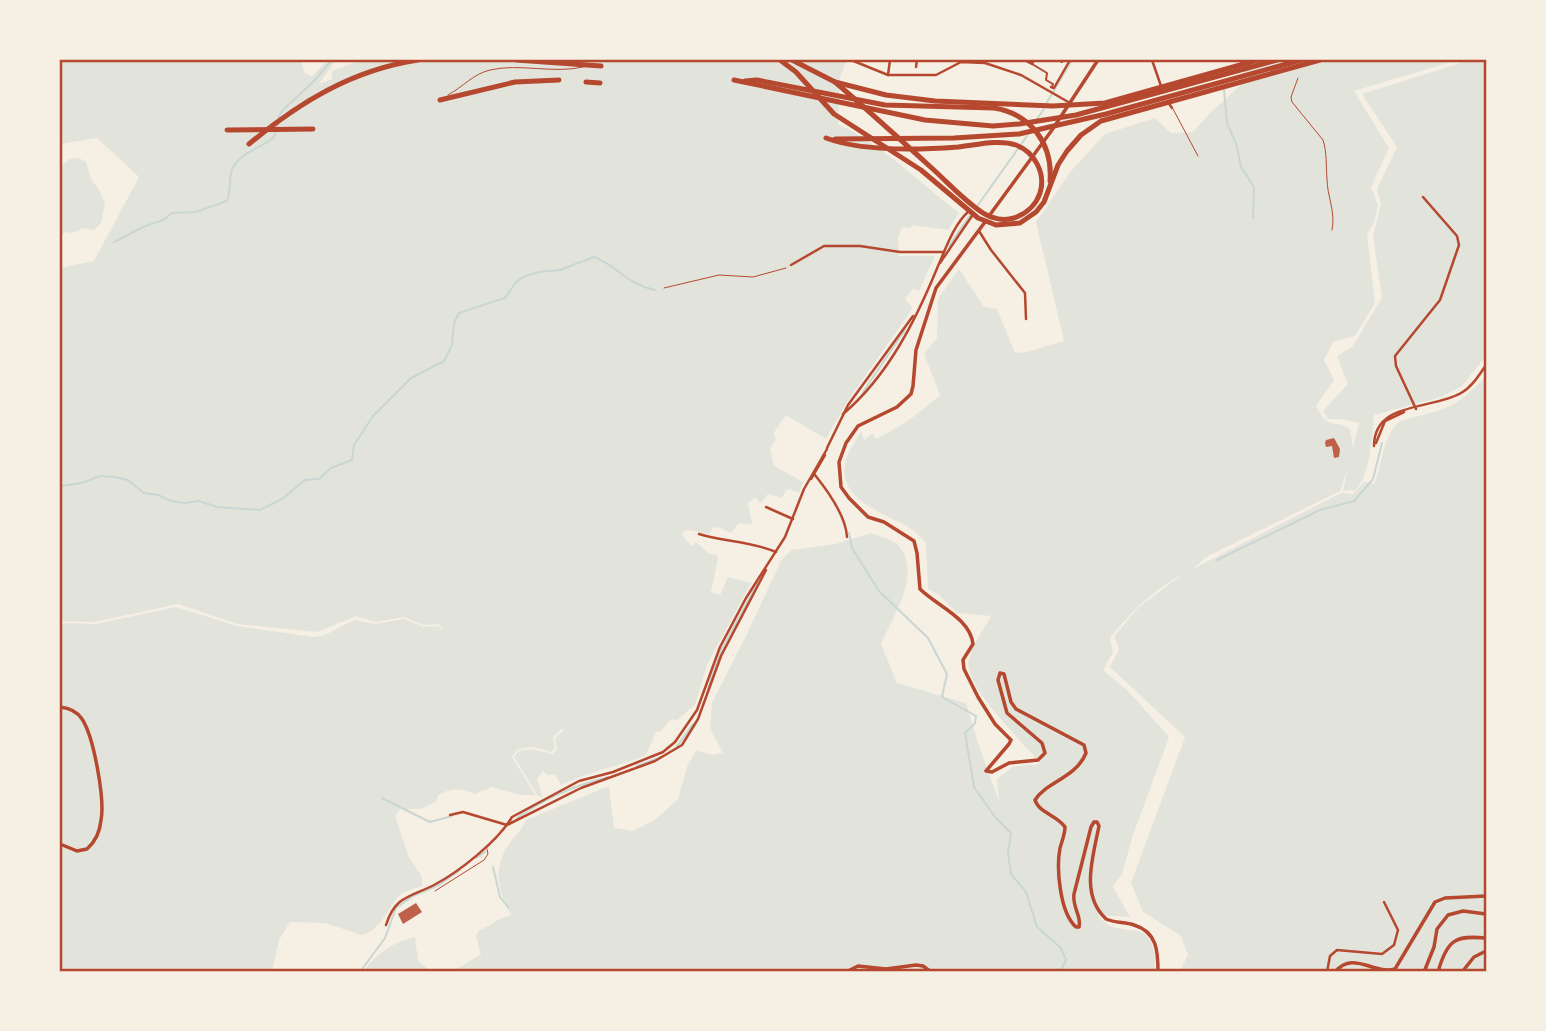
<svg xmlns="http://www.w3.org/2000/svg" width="1546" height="1031" font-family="'Sofia Sans Condensed',sans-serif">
<rect width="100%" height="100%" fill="#f6efe4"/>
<g fill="#e2e4dc">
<path d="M60,60H300L305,73L312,76L328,60H336L319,84L332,79V71L361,60H840L846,62L840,77L838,124C884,146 919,182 959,213L948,230L912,225L910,228L902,227L898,238L899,256H935L919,291L913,288L905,299L912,307L910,312L847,402L826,439L786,415L773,434L776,439L770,448L774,466L803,482L799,493L790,489L786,490L782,498L768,494L760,504L756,497L748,503L752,524L739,523L731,533L718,527L713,528L709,534L687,530L681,534L691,546L696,542L709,554L717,555L718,558L711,592L720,595L728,577L751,583L707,665L695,705L677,720L671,719L660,732H656L646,755C618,767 588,772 561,785L555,774L548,775L543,771L537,779L543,797L538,796L514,757L519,751L532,749L552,754L557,749L555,738L563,731L562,728L553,737L555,748L551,752L533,747L518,749L512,757L535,795H520L492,787L475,794C461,788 452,788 438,795L436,802L421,809H400L395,816L409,857L422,877V886L404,892L396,899L383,919L372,931L362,935L325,923L290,922L279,940L272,971H60V623L95,624L176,607L237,626L314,637L325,635L354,620L375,624L404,619L424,627L438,626L443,631L439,624L424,625L404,617L375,622L356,616L317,632L237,624L178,604L95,622L60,621V268L94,261L139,177L97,138L60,144Z"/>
<path d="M1244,60H1458L1354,91L1389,148L1371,187L1378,205L1374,223L1367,234L1375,303L1355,336L1333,342L1324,360L1334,380L1316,406C1329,432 1333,418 1350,429L1353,447L1359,423L1341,419H1328L1323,411L1348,384L1337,356L1352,347L1382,298L1373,237L1381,204L1377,189L1397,147L1362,94L1457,64L1463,60H1486V356L1462,386L1441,397L1374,415C1371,440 1372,469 1356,490L1343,491L1348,468L1340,491L1206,557L1193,569L1341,493L1353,494L1364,482L1374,484C1383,464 1382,437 1400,421C1442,410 1455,410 1486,376V971H1180L1188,955L1181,936L1143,912L1131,883L1185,737L1110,667L1119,649L1114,637L1138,608L1183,574C1152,591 1132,611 1110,638L1113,652L1103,670L1129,692L1169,737L1133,835L1122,874L1113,887L1130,917L1098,915C1119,946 1157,907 1155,971L446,972L462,966L481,954L476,937L479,930C491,926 498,918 511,915C498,893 493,869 507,847C513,837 521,832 526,820L609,786L614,828L633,831L655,820L678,799L687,767L696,750L712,755L723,753L710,728L712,703L746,636L782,559L792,550L836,544L871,533C879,536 891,539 897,544C924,571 893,616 881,644L897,683L966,703L977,740L999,802L997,779L1012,767L1040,764C1026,744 961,685 969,659C972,645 984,629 991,616L957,613L939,595L928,589L926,543C922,539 918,534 914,531C890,513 835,503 846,460C848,451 857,440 861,431L864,440L873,433L875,439C902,427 918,414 940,395L924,354L937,338L938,299L959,269L984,307L997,309L1015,353L1027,352L1064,341L1036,222L1071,171L1105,134L1155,118L1171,133L1193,132L1210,113L1242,84Z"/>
<path d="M79,158L86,162L92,181L98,188L105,203L101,223L94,230L82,228C76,232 71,235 66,231L60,237V243V175L62,172V165L70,159Z"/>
<path d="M415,937L418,961L430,971H364C377,953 393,942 415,937Z"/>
</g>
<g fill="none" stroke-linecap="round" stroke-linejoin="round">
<g stroke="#c9d6d2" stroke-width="2">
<polyline points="1224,90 1227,123 1237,146 1241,167 1254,187 1253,218"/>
<polyline points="1046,104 1072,60"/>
<polyline points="278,118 282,111 313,82 332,60"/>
<polyline points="1037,119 1044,109"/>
<polyline points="978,205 1027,136"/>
<path d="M114,242L143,227L163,220L172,213L196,212L227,201C231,192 229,182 231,173C236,153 261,149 274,137L278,124"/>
<polyline points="949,246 970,215"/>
<polyline points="863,392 905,330"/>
<path d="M60,486L82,483L100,476L115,477L128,480L144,493L158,495L171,501L185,503L199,501L217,507L260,510L282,499L305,480L319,479L331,468L352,460L354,445L373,416L411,378L444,361L452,345L454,323L459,313L505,298L516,282L523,277L539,272L560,270L594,257C618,266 626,284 655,290"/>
<polyline points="849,533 852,548 879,591 928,638 947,674 942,697 976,716 975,723 965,733 974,787 995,817 1011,833 1008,853 1011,874 1026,892 1037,927 1061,948 1066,960 1060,972"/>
<polyline points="1217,560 1320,510 1354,501 1373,479 1382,443"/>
<polyline points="708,688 722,649 758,582"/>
<polyline points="677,746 693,724"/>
<polyline points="637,766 661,757"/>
<polyline points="382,798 430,822 452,816"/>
<path d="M517,818C543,799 577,785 608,777"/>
<polyline points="476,858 485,852"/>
<polyline points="493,867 500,897 508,907"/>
<polyline points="360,972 385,938 396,908 413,896 439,885 460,870"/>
</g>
</g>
<g fill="#bf614a">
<polygon points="1334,438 1340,449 1339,457 1334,458 1332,446 1326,447 1325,443 1326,440"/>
<polygon points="416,903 422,912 403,924 398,914"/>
</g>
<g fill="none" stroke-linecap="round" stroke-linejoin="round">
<polyline stroke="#b5482f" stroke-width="1" points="664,288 719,275 753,277 786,268"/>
<g stroke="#b5482f" stroke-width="1">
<path d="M1298,78L1291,97L1292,102L1323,140C1327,152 1326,167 1327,179C1327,196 1336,212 1332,230"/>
<path d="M448,95C463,87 473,74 490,70C519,63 553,74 583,67"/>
<polyline points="1173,109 1198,156"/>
<polyline points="435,891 484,860 488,854 487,849"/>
</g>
<g stroke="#b5482f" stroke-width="2">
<polyline points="1058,60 1062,62"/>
<polyline points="1032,64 1047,73 1046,80 1053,84 1052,87"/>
</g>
<g stroke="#b5482f" stroke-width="2.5">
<polyline points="851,60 888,75 936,75 961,62 985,63 1021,75 1070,103"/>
<polyline points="1024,60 1032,64 1034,60"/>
<polyline points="1152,60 1161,86"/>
<polyline points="916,67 917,60"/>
<polyline points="888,75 890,60"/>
<polyline points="1051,87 1054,88 1070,60"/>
<polyline points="1168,102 1172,108"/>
<polyline points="979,231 991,250 1025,293 1026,319"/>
<polyline points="940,263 974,213"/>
<polyline points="791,265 824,246 860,246 900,252 943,252"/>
<polyline points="1416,409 1396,366 1395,356 1440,300 1459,245 1457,236 1423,197"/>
<path d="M843,414C888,376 916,320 938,266C946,248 954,224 969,211"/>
<polyline points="1376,443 1385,421 1404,412"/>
<path d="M1374,446C1374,401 1432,410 1461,393C1472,387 1479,375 1486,365"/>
<polyline points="827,448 848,405 913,316"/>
<path d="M815,475C827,490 846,516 847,537"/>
<polyline points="811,479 825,455"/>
<polyline points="766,507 793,519"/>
<path d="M699,534C725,542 751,541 776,552"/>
<polyline points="450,815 463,812 507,825"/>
<polyline points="507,825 581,788 655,761 682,745 698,719 721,656 766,570"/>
<path d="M386,925C395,896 410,897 434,885C459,872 498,841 512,817L579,781L613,772L663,752L675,742L697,710L720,647L746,598L785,537L804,489L827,449"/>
<polyline points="1327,972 1330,956 1337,950 1382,954 1394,945 1398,930 1384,902"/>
</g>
<g stroke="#b5482f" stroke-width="3.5">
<polyline points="989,216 1052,130 1098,60"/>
<path d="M985,222L936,288L916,350L913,386L911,394L897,407L858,426L846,443L839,462L841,487L849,498L868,517L884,522L914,541L917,553L920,589C937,606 970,618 973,644L963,660L964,669L978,697L995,724L1011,740L1009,744L986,771L992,772L1009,763L1038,760L1045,753L1042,743L1007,713L998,680L1000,673L1004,674L1011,702L1016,709L1084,745L1086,753C1076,778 1046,782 1035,800C1039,813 1057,815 1065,827C1065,834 1062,841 1060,848C1056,869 1060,913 1076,927H1079C1082,917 1072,907 1074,894L1091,827L1094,822H1097L1099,826C1093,857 1080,895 1106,919C1115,923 1125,922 1134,925C1157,932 1158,951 1158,972"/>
<path d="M60,707C69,708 77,711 82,719C94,737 105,800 101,820C100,831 95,842 87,849L77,851L60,844"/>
<polyline points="846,972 858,966 886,969 916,965 923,966 931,972"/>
<path d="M1335,972C1353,950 1374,975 1395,969L1435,902L1445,898L1486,896"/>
<polyline points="1424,972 1434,947 1437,929 1448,915 1463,911 1486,914"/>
<path d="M1438,972C1447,940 1455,935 1486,938"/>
<polyline points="1462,972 1474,957 1486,951"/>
</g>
<g stroke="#b5482f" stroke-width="5">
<polyline points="516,60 601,66"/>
<polyline points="780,60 796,72 834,114 921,170 978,218 996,225 1020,223 1036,212 1044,202 1058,165 1067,151 1081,135 1101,121 1320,60"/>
<polyline points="792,60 835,82 886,95 935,101 1053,106 1105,103 1258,60"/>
<polyline points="734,80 925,120 993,126 1019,124 1076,115 1277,60"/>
<path d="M745,81L757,80L885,105L994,108C1031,114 1053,144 1050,181"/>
<polyline points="586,82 600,83"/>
<polyline points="440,100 515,82 559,80"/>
<polyline points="227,130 313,129"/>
<path d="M826,138C863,152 918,150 958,147C976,145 999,139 1016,145C1035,152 1046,174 1040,193C1036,205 1026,214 1014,218C1004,221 992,219 983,213C966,202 950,185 935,171C902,141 869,111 835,82"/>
<polyline points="835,139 954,138 1019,134 1106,114 1301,60"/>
<path d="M249,144C300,102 352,70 418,60"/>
</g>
</g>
<rect width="1546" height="1031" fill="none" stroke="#f6efe4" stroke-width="122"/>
<rect x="61" y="61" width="1424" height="909" fill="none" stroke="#b5482f" stroke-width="2.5"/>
</svg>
